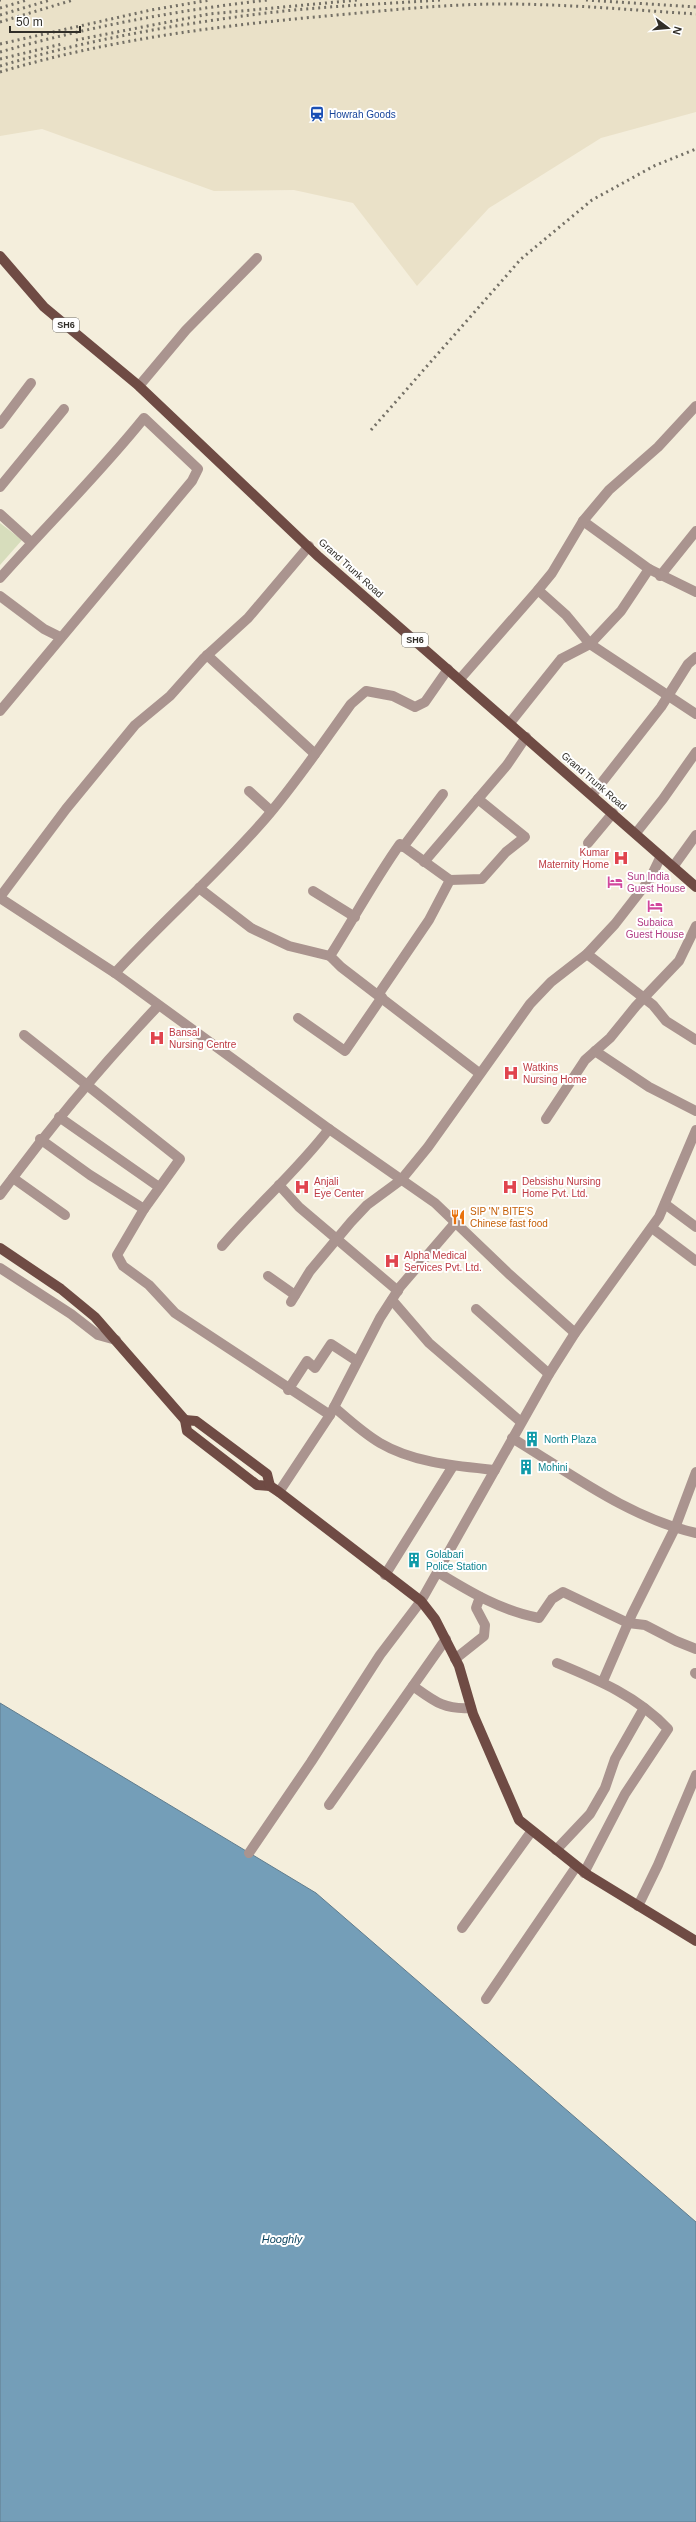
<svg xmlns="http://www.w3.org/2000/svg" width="696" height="2522" font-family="Helvetica,sans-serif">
<rect width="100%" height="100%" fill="#f4eedc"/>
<polygon fill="#eae1c8" points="0,0 696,0 696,112 601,138 489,208 417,286 353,203 294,190 214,191 42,129 0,136"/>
<polygon fill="#d7ddbc" points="0,523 22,540 0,565"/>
<polygon fill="#749eb8" stroke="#607c8d" points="0,1703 316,1893 696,2222 696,2522 0,2522"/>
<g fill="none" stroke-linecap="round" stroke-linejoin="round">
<g stroke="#aa948f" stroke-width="10">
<polyline points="139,386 186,330 257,258"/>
<polyline points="0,424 31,383"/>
<polyline points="0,487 64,409"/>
<polyline points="0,514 31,542"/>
<polyline points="583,521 649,569 696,592"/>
<polyline points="660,576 696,531"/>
<path d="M0,578C48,524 99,474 144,418L198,469L192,481L0,711"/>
<polyline points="538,590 566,615 590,644 696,714"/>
<polyline points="0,596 44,629 60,637"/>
<polyline points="207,655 315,754"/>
<polyline points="460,679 538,590 552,573 583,521 609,490 658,447 696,406"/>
<polyline points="510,723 561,659 590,644 621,611 649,569"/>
<polyline points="249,791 271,811"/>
<polyline points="592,795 661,707 688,664 696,657"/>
<polyline points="636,833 663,799 696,752"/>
<polyline points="588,843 613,813"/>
<polyline points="403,847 443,794"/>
<polyline points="424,862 507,765 526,737"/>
<polyline points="673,867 696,835"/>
<polyline points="450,880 482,879 506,852 525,837 478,799"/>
<polyline points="199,888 251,928 289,946 330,956"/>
<polyline points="313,891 355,917"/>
<polyline points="0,897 66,809 135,725 170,696 203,659 248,618 309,546"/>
<polyline points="0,898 115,973 329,1129 435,1203 509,1274 575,1333"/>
<polyline points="587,954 653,1005 666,1021 696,1040"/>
<path d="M115,973C164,920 218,873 265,819C296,783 323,743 351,704L366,691L393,696L415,707L425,702L448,669"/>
<path d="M378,995L429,920L450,880L400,844C375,879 353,920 330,956L341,967L479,1073"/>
<polyline points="298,1018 345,1051 382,997"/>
<polyline points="24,1035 180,1159 144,1209 90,1175 40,1139"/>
<polyline points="595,1051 649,1087 696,1111"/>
<polyline points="59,1117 159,1187"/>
<polyline points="546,1119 585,1060 610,1038 636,1006 679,961 696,926"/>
<polyline points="13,1178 65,1215"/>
<polyline points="279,1185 299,1207 398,1291"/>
<path d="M0,1195C50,1127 100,1067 158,1006"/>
<polyline points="665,1204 696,1227"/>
<polyline points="144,1209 117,1255 123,1266 149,1285 175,1313 330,1415"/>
<polyline points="652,1228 696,1261"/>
<path d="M222,1246C257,1205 296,1172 329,1129"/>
<polyline points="0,1268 71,1314 98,1335 116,1340"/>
<polyline points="268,1276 295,1295"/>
<polyline points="392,1300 429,1343 521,1422"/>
<polyline points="291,1302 310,1271 351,1222 367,1205 401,1180 428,1147 530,1004 551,982 587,954 615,924 650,879 661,856"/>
<polyline points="476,1309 549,1374"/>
<polyline points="288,1390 307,1361 315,1368 331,1344 357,1361"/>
<path d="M334,1407C348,1419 363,1433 380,1443C414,1463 456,1466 495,1470"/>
<path d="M512,1438C570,1473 629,1518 696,1533"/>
<polyline points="279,1492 330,1415 380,1318 400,1287 455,1223"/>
<path d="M439,1573C470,1592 502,1611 539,1618L552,1599L563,1592L628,1623L645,1625L676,1641L696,1649"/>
<polyline points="385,1575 453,1466"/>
<polyline points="455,1659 484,1636 485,1625 476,1608 480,1597"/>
<path d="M557,1663C598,1680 637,1696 668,1729L625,1794L584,1873"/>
<polyline points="695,1673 696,1674"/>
<polyline points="603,1681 632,1614 675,1528 696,1472"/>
<path d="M413,1686C434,1701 444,1710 471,1708"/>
<polyline points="329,1805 446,1639"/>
<polyline points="556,1850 590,1814 605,1788 615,1759 644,1708"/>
<polyline points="249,1853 311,1762 380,1655 421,1601 549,1374 575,1333 659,1217 696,1130"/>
<polyline points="638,1906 658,1865 696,1775"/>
<polyline points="462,1928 531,1832"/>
<polyline points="486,1999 576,1867"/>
</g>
<g stroke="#6f4b44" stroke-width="10">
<polyline points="0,256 44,307 139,386 319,557 696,887"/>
<polyline points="0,1248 61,1289 95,1317 185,1420 187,1431 257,1485 270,1486 279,1492 421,1601 435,1619 459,1666 473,1714 519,1820 588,1875 696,1941"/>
<polyline points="185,1420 196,1421 267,1474 270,1486"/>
</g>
<g stroke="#747066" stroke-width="3" stroke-dasharray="2 4" stroke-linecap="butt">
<polyline points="0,0 1,0"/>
<polyline points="586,0 696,7"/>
<polyline points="0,8 27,0"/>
<polyline points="0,15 50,0"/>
<polyline points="0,22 73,0"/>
<polyline points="76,40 209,14 358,0"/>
<polyline points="0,44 151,10 210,0"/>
<path d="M0,52C87,27 178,10 268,0"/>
<polyline points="0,59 62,44"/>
<path d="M0,66C86,40 177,24 267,13C324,6 383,4 441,0"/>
<path d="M0,72C109,39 224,25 337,15C392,10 447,4 502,4C567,4 632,10 696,14"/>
<polyline points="371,430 521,259 592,200 654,166 696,149"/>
</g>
</g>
<defs>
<g id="station-bare" transform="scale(1.2)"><path d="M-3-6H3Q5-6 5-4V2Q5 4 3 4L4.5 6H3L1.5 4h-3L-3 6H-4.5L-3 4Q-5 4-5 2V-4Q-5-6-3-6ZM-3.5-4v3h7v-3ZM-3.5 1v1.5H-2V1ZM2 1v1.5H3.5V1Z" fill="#1a4fb4" stroke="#fff" stroke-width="2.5" paint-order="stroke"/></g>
<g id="hospital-bare" transform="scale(1.2)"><path d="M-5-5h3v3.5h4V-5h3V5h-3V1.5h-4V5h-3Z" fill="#e0444e" stroke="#fff" stroke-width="2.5" paint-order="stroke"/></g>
<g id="hotel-bare" transform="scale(1.2)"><path d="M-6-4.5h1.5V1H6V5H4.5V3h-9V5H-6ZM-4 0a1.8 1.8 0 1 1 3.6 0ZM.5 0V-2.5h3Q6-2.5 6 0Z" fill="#d1479c" stroke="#fff" stroke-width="2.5" paint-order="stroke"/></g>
<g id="restaurant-bare" transform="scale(1.2)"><path d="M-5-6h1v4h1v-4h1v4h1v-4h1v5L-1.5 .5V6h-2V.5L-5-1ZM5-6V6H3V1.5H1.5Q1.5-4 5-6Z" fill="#e8710a" stroke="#fff" stroke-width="2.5" paint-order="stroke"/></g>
<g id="building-bare" transform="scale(1.2)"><path d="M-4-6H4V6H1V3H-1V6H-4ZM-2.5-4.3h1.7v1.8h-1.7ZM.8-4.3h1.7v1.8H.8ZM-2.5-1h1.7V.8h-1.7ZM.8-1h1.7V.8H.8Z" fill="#0f9aa8" stroke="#fff" stroke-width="2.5" paint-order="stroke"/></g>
</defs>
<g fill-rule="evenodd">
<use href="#station-bare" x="317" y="114"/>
<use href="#hospital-bare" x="621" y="858"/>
<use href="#hotel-bare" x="615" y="882"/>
<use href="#hotel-bare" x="655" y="906"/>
<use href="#hospital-bare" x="157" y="1038"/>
<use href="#hospital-bare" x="511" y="1073"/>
<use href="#hospital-bare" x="302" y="1187"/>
<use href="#hospital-bare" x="510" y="1187"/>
<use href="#restaurant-bare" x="458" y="1217"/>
<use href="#hospital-bare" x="392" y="1261"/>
<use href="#building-bare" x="532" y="1439"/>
<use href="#building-bare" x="526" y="1467"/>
<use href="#building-bare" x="414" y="1560"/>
</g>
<g text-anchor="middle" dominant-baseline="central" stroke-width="4" stroke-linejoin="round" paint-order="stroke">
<g fill="#fff" stroke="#6f6d68" stroke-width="1">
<rect x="53" y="318" width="26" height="14" rx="3"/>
<rect x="402" y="633" width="26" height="14" rx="3"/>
</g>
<g font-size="9" font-weight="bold" fill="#312e28">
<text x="66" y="325">SH6</text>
<text x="415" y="640">SH6</text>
</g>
<g font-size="10" fill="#164399" stroke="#fff" text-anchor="start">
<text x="329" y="114">Howrah Goods</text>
</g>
<g font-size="10" fill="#312e28" stroke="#fff">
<text transform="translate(351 568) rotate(42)">Grand Trunk Road</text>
<text transform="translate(594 781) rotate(41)">Grand Trunk Road</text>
</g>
<g font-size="10" fill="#be3a42" stroke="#fff" text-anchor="start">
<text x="609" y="852" text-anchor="end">Kumar<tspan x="609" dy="12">Maternity Home</tspan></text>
<text x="169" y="1032">Bansal<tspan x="169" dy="12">Nursing Centre</tspan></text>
<text x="523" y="1067">Watkins<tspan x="523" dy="12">Nursing Home</tspan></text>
<text x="314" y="1181">Anjali<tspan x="314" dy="12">Eye Center</tspan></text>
<text x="522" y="1181">Debsishu Nursing<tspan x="522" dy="12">Home Pvt. Ltd.</tspan></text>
<text x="404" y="1255">Alpha Medical<tspan x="404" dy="12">Services Pvt. Ltd.</tspan></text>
</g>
<g font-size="10" fill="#b23c85" stroke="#fff" text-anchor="start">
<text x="627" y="876">Sun India<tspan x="627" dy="12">Guest House</tspan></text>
<text x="655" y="922" text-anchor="middle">Subaica<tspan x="655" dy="12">Guest House</tspan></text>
</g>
<g font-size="10" fill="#c56008" stroke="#fff" text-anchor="start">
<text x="470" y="1211">SIP 'N' BITE'S<tspan x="470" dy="12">Chinese fast food</tspan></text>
</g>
<g font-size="10" fill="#0d838f" stroke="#fff" text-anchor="start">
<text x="544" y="1439">North Plaza</text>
<text x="538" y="1467">Mohini</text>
<text x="426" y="1554">Golabari<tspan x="426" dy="12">Police Station</tspan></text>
</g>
<g font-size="11" font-style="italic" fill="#0e4661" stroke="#fff">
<text x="282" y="2239">Hooghly</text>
</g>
</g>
<g transform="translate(668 28) rotate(106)" stroke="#ffffff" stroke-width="3" paint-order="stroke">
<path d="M0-3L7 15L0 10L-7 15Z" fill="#312e28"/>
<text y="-6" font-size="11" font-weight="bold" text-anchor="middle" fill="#312e28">N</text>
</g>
<path d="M10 26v6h70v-6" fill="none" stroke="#312e28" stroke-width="2"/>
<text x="16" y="26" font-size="12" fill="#312e28" stroke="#ffffff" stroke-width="3" paint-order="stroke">50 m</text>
</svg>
